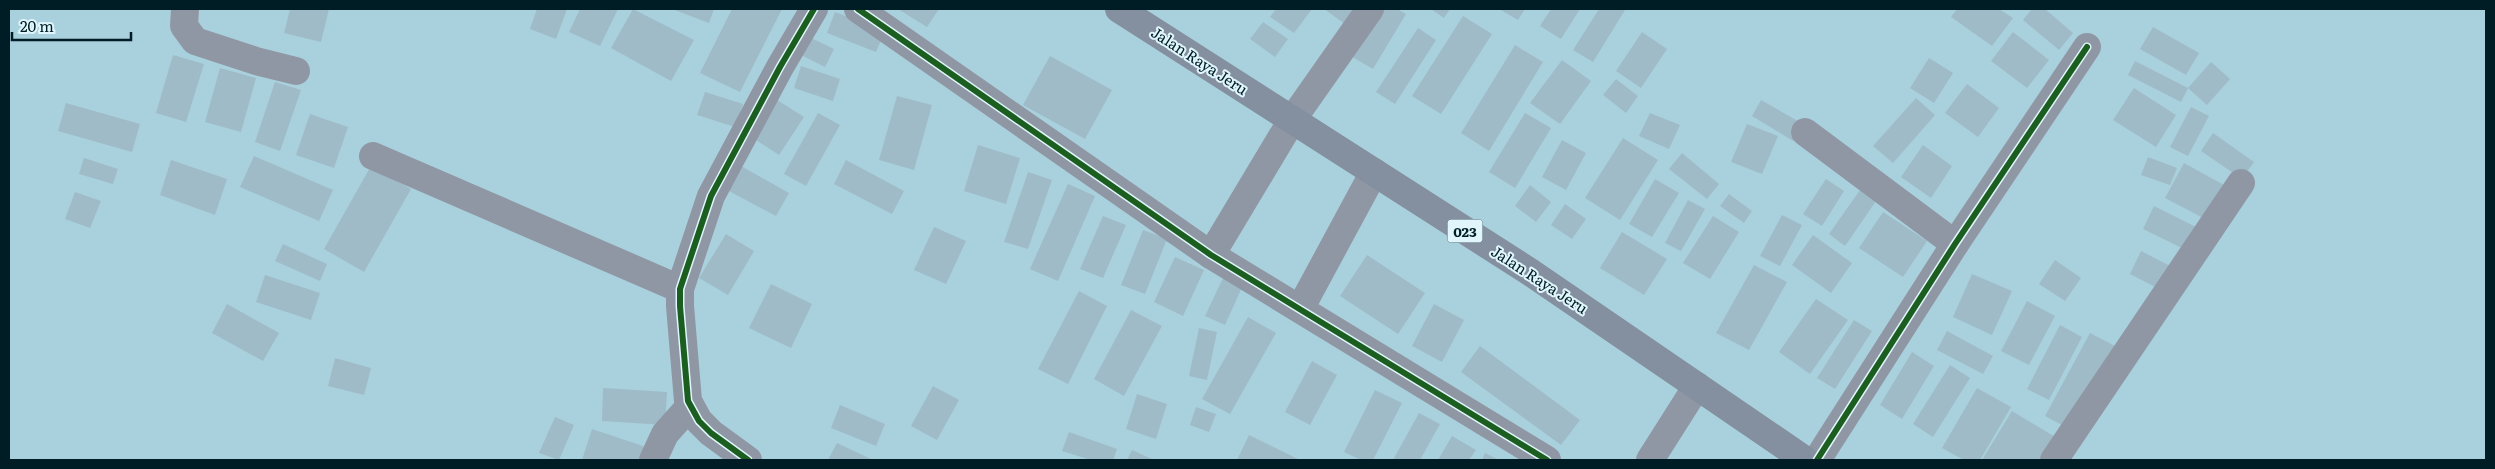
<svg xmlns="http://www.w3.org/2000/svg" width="2495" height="469" font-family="Literata,serif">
<rect width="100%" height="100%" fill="#a9d1dd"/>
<g fill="#9fbbc8">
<polygon points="290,9 329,9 321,42 284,33"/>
<polygon points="537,9 567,9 556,39 530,29"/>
<polygon points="580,9 618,9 600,46 569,32"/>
<polygon points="633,9 694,40 671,81 611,48"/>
<polygon points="672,9 714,9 709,23"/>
<polygon points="732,9 782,9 740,92 700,73"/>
<polygon points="898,9 939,9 927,27"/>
<polygon points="1276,9 1312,9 1294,33 1270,17"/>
<polygon points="1324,9 1355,9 1345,24"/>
<polygon points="1377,9 1397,9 1406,14 1373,69 1349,55"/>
<polygon points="1431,9 1450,9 1444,18"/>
<polygon points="1499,9 1525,9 1518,20"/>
<polygon points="1551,9 1580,9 1561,39 1540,26"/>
<polygon points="1599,9 1625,10 1593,62 1573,50"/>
<polygon points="1957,9 1999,9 2013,18 1992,46 1951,17"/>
<polygon points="2032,9 2045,9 2073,33 2059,50 2023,20"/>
<polygon points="835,12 885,31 876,52 827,33"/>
<polygon points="1463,16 1492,34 1441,114 1412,96"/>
<polygon points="1263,22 1288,39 1275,57 1250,39"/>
<polygon points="2153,27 2199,53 2186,75 2140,49"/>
<polygon points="1418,28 1436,40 1395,104 1376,92"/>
<polygon points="1642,32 1667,49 1641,88 1616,71"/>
<polygon points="2013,32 2049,60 2027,88 1991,61"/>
<polygon points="805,35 834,49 825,67 797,53"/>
<polygon points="1515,45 1543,62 1489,151 1461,133"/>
<polygon points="173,55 204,64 186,122 156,113"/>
<polygon points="1050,56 1112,90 1085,139 1023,105"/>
<polygon points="1929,58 1953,73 1934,103 1910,88"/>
<polygon points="1562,60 1591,81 1560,124 1530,103"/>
<polygon points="2135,61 2188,88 2181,102 2128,75"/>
<polygon points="2211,62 2230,79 2207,105 2188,88"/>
<polygon points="801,66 840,79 833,101 794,88"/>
<polygon points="220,68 256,78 241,132 205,122"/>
<polygon points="1616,79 1638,96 1626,113 1603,95"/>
<polygon points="275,82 301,90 280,151 255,142"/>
<polygon points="1967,84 1999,108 1978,137 1945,113"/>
<polygon points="2134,88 2176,115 2156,147 2113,120"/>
<polygon points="705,92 743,104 735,127 697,115"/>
<polygon points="897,96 932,105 914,170 879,160"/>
<polygon points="774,98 804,117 779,155 750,136"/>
<polygon points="1916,98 1935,115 1893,163 1873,146"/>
<polygon points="1761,100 1803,124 1793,141 1752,116"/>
<polygon points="66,103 140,124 132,152 58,131"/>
<polygon points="2191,107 2209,116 2188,156 2170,147"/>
<polygon points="818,113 840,125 806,186 784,174"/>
<polygon points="1525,113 1551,128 1515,188 1489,172"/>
<polygon points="1650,113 1680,125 1669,149 1639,136"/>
<polygon points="310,114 348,127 334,168 296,155"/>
<polygon points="1747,124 1778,136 1762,174 1731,162"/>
<polygon points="2213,133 2254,162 2242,179 2201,151"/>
<polygon points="1623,138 1658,160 1620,220 1585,198"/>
<polygon points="1562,140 1586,153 1566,190 1542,177"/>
<polygon points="978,145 1020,158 1006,204 964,191"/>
<polygon points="1923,145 1952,166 1931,198 1901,177"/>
<polygon points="1682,153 1719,184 1707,199 1669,169"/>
<polygon points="254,156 333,190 319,221 240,187"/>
<polygon points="2148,157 2177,168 2170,185 2141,175"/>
<polygon points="84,158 118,169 113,184 79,174"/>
<polygon points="171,160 227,179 215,215 160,195"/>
<polygon points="846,160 904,191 892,214 834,184"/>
<polygon points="2184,163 2224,185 2205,219 2165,198"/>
<polygon points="371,166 411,189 364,272 324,249"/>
<polygon points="741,166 789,193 776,216 727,190"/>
<polygon points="1028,172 1052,180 1028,249 1004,242"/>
<polygon points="1655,179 1679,193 1652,237 1629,224"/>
<polygon points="1826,179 1844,191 1822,226 1803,214"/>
<polygon points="1068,184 1095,196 1058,281 1030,269"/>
<polygon points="1530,185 1551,202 1536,222 1515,206"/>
<polygon points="1860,190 1876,201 1845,246 1829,234"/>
<polygon points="75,192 101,201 90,228 65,219"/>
<polygon points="1729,194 1752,211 1744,223 1720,206"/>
<polygon points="1688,200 1705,209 1681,251 1665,243"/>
<polygon points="1565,204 1586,219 1572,239 1551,225"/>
<polygon points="2154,206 2196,227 2184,249 2143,229"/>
<polygon points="1883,212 1927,241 1903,277 1859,248"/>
<polygon points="1782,215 1802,225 1780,266 1760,256"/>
<polygon points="1103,216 1126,225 1103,278 1080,269"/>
<polygon points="1713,216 1739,232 1710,279 1683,263"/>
<polygon points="934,227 966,241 946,284 914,270"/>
<polygon points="1143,230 1167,239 1145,294 1121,285"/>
<polygon points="1622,232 1667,259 1644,295 1600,268"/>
<polygon points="726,234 754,251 728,295 699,278"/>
<polygon points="1813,235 1852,263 1831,293 1792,265"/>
<polygon points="283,244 327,264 320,281 275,261"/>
<polygon points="2141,251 2178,270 2167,293 2130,274"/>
<polygon points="1367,255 1425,293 1398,334 1340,296"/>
<polygon points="1175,257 1204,270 1183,316 1154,302"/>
<polygon points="2055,260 2081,278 2065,301 2039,284"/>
<polygon points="1754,265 1787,282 1749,350 1716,333"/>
<polygon points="1972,274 2012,291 1992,335 1953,317"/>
<polygon points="265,275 320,293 311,320 256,302"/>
<polygon points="1224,276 1243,285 1225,325 1205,316"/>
<polygon points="771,284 812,304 791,348 749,328"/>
<polygon points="1079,291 1107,306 1068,384 1038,369"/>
<polygon points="1816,299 1848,320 1810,374 1779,352"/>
<polygon points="2027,301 2055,316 2029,365 2001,351"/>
<polygon points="227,304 279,333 263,361 212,333"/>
<polygon points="1434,304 1464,320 1442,362 1412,346"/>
<polygon points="1131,310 1162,326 1124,396 1094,379"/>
<polygon points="1248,317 1276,333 1230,414 1202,399"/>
<polygon points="1854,320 1872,331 1835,389 1817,378"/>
<polygon points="2060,325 2082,337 2049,400 2027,389"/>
<polygon points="1199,328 1217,332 1207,380 1189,376"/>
<polygon points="1947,331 1993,356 1983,374 1937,350"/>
<polygon points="2090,333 2115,346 2071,430 2045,416"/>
<polygon points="1480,346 1580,420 1561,445 1461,372"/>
<polygon points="1912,352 1934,366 1902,419 1880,405"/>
<polygon points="335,358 371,368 364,395 328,386"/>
<polygon points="1312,361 1337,375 1310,425 1285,412"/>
<polygon points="1950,365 1970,378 1933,437 1913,424"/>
<polygon points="933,386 959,400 937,440 911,426"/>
<polygon points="603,388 667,392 665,425 602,421"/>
<polygon points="1977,388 2011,407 1980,460 1964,460 1942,448"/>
<polygon points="1375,390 1402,403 1373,460 1361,460 1344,452"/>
<polygon points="1137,394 1167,404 1156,439 1126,429"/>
<polygon points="840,405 885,424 876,446 831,428"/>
<polygon points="1196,407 1216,414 1209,432 1190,425"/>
<polygon points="2012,411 2062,441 2050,460 1982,460"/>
<polygon points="1419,413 1440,424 1420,460 1393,460"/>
<polygon points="555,417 574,425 559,460 539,453"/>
<polygon points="592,429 652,449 648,460 582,460"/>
<polygon points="1069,432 1117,449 1113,460 1091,460 1062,451"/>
<polygon points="1249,435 1300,460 1237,460"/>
<polygon points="1452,436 1476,450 1469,460 1438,460"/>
<polygon points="837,443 873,460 828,460"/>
<polygon points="1132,450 1154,460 1127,460"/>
<polygon points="1485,453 1499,460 1482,460"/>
</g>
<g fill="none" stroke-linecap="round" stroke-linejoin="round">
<g stroke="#9097a4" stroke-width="28">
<polyline points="185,9 184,26 195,41 256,61 296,71"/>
<polyline points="858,9 1211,255 1547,460"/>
<polyline points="1805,132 1955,244"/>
<polyline points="373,156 680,289"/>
<polyline points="1211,255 1292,120 1370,9"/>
<polyline points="1300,309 1374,172"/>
<polyline points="653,460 665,434 690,406"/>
<polyline points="748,460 711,433 699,421 688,401 680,306 680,289 711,196 780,67 814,9"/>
<polyline points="1650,460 1697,386"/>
<polyline points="1817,460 1955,244 2087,47"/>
<polyline points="2054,460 2241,183"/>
</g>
<polyline stroke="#84909f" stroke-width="28" points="1119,9 1530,272 1805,460"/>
<g stroke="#e0f6fc" stroke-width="9">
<g id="cycleway">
<polyline points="858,9 1211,255 1547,460"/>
<polyline points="748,460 711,433 699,421 688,401 680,306 680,289 711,196 780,67 814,9"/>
<polyline points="1817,460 1955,244 2087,47"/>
</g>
</g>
<use href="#cycleway" stroke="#1b5e20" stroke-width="6"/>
</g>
<g text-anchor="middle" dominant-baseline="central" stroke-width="4" stroke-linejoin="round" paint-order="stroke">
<rect fill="#e0f6fc" stroke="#435e66" stroke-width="1" x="1447.5" y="219.5" width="35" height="23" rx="4"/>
<g font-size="14" font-weight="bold" fill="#001d25">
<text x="1465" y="231">023</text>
</g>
<g font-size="15" fill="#001d25" stroke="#e0f6fc">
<text transform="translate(1200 60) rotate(33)">Jalan Raya Jeru</text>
<text transform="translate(1540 279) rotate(33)">Jalan Raya Jeru</text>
</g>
</g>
<rect width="2495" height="469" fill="none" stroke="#001d25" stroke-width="20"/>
<path d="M12 32v8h119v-8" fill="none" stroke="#001d25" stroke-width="2.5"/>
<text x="20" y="32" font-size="15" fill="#001d25" stroke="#e0f6fc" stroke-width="4" paint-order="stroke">20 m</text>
</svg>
